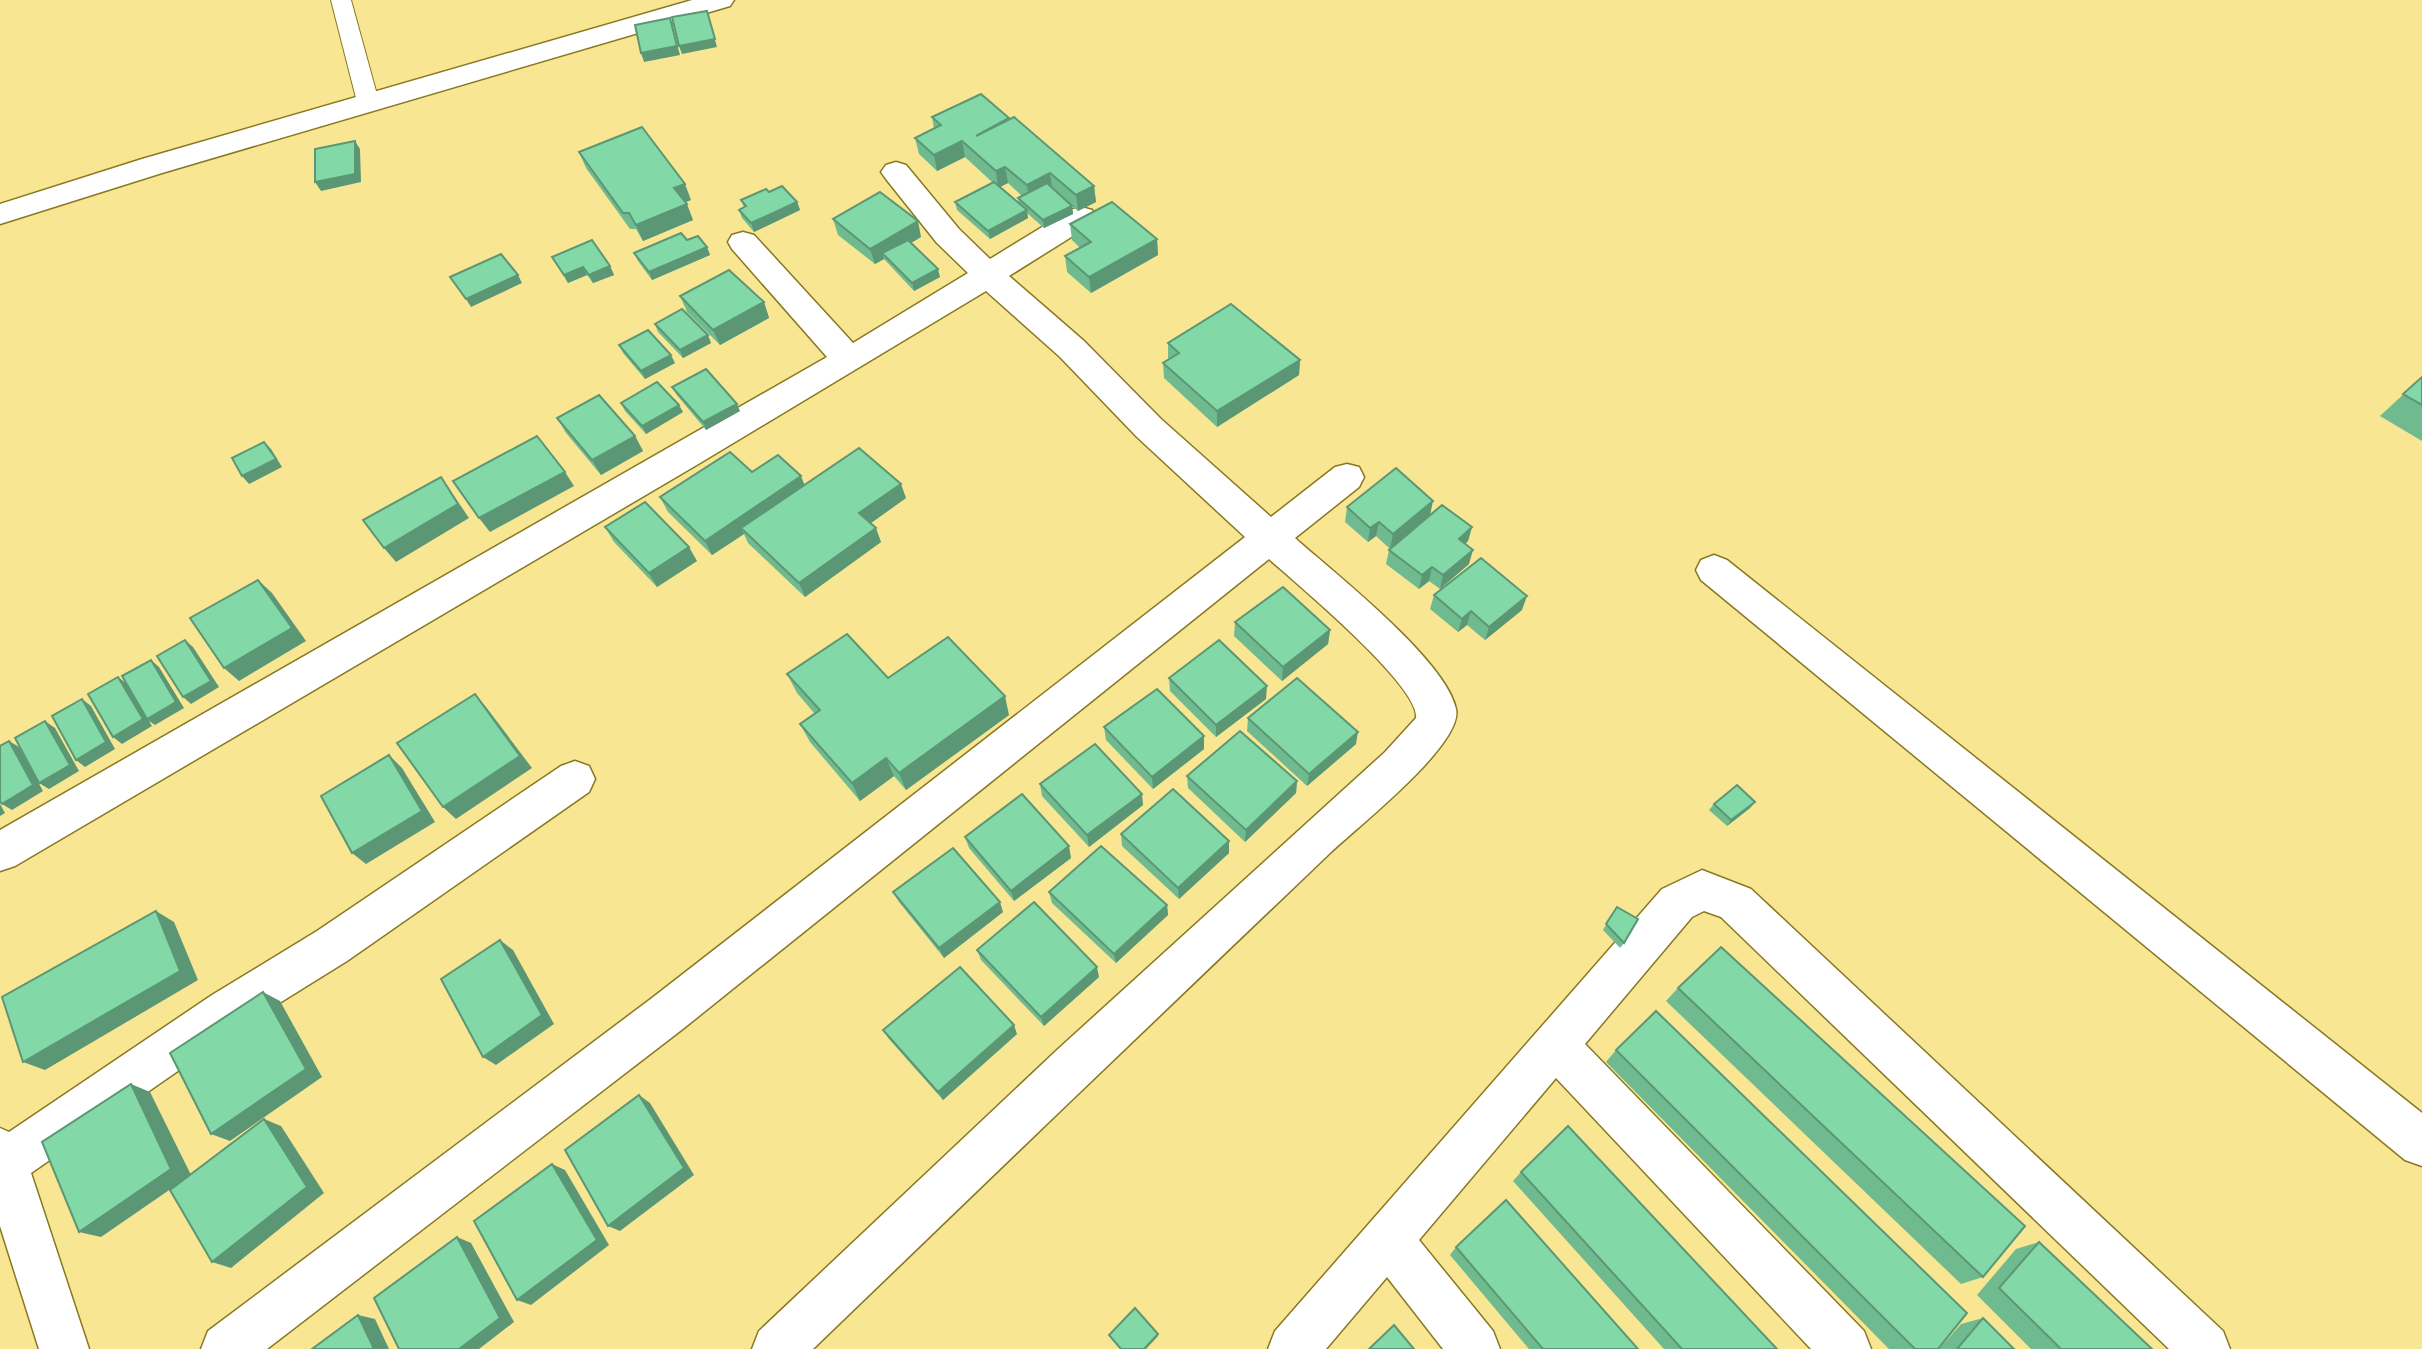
<svg xmlns="http://www.w3.org/2000/svg" width="2422" height="1349" font-family="'Golos Text',sans-serif">
<rect width="100%" height="100%" fill="#f8e693"/>
<g fill="none" stroke-linecap="round" stroke-linejoin="round">
<g stroke="#897821" stroke-width="2">
<polygon id="service" points="331,0 351,0 379,102 376,107 360,107 357,102"/>
</g>
<g stroke="#897821" stroke-width="3">
<g id="minor">
<path d="M896,162L906,165L959,229L990,259L1070,210L1081,207L1092,210L1096,217L1092,224L1009,276L1084,341L1161,419L1271,517L1335,467L1347,464L1359,467L1364,477L1359,487L1295,538C1334,573 1446,660 1456,709C1464,744 1356,828 1330,853C1157,1018 985,1183 813,1349H752L759,1331L1057,1050L1385,752L1416,718C1421,687 1296,583 1269,559L684,1028L267,1349H201L208,1331L652,998L1245,537L1137,437L1060,357L986,291L700,463L15,866L0,871V830L827,357L732,249L728,242L732,235L743,232L754,235L853,343L968,273L937,243L886,179L881,172L886,165Z"/>
<polygon points="1714,555 1727,560 2422,1113 2422,1166 2405,1160 1701,580 1696,570 1701,560"/>
<polygon points="575,761 589,766 595,779 589,792 347,961 244,1025 31,1173 89,1349 39,1349 0,1226 0,1128 9,1132 212,995 317,931 561,766"/>
<polygon points="1702,870 1751,889 2223,1331 2230,1349 2169,1349 1721,917 1704,911 1692,917 1585,1044 1864,1331 1871,1349 1811,1349 1556,1078 1419,1240 1493,1331 1500,1349 1443,1349 1387,1277 1326,1349 1268,1349 1275,1331 1662,889"/>
</g>
</g>
<g stroke="#897821" stroke-width="3">
<polygon id="tertiary" points="692,0 734,0 730,6 162,173 0,224 0,204 142,159"/>
</g>
<use href="#service" fill="#fff" fill-rule="evenodd"/>
<use href="#minor" fill="#fff" fill-rule="evenodd"/>
<use href="#tertiary" fill="#fff" fill-rule="evenodd"/>
</g>
<g fill="#70ba90" fill-rule="evenodd">
<path d="M932,117L1009,118L1010,119L1094,186L1096,202L1078,211L1072,206L1073,214L1044,228L1027,213L1028,218L990,239L957,210L955,202L992,182L965,157L937,171L919,154L915,138L934,129ZM1008,183L1022,196L1018,198L1019,203L1000,187Z"/>
<polygon points="579,152 691,200 685,202 693,220 643,241 636,229 630,229 586,168"/>
<polygon points="769,192 797,202 800,210 754,232 742,218 739,210 744,207 741,200"/>
<polygon points="833,219 921,237 911,243 940,277 914,291 884,259 875,264 838,235"/>
<polygon points="1070,224 1157,239 1158,255 1091,293 1067,272 1065,256 1080,248 1072,240"/>
<polygon points="687,240 707,247 710,255 652,280 638,261 634,253"/>
<polygon points="552,257 610,266 614,275 593,283 587,275 568,283"/>
<polygon points="680,296 764,302 769,318 720,345 687,312"/>
<polygon points="655,324 711,343 683,358 658,332"/>
<polygon points="1168,343 1300,360 1299,375 1217,427 1164,378 1163,363 1170,359 1168,358"/>
<polygon points="619,345 675,363 645,379 623,353"/>
<polygon points="2422,377 2422,441 2380,416"/>
<polygon points="672,387 740,411 706,430 676,394"/>
<polygon points="621,403 683,412 646,434 625,411"/>
<polygon points="557,418 635,436 643,451 601,475 566,433"/>
<polygon points="752,472 805,485 906,498 871,523 881,542 805,597 748,543 744,534 712,555 668,512 660,497"/>
<polygon points="1347,507 1430,514 1472,527 1468,541 1465,544 1469,564 1440,589 1429,581 1419,589 1386,564 1389,550 1390,549 1376,536 1368,542 1345,522"/>
<polygon points="605,527 697,561 657,587 614,542"/>
<polygon points="1434,595 1522,610 1485,640 1467,625 1458,632 1430,609"/>
<polygon points="1235,622 1330,630 1328,644 1282,681 1234,636"/>
<polygon points="787,674 888,678 1009,715 906,790 894,776 860,801 810,742 800,724 815,714 797,693"/>
<polygon points="1169,678 1266,699 1216,737 1170,691"/>
<polygon points="1248,718 1356,744 1307,786 1247,731"/>
<polygon points="1104,727 1204,736 1204,749 1153,789 1106,740"/>
<polygon points="1187,776 1297,781 1296,793 1245,842 1188,788"/>
<polygon points="1040,784 1143,805 1089,847 1042,796"/>
<polygon points="1755,802 1750,808 1727,826 1709,810 1714,804"/>
<polygon points="1121,834 1229,853 1179,899 1122,846"/>
<polygon points="965,837 1071,858 1014,901 969,848"/>
<polygon points="893,892 1003,912 944,958 899,902"/>
<polygon points="1049,892 1167,905 1168,915 1116,963 1052,903"/>
<polygon points="1617,907 1624,943 1620,948 1603,930"/>
<polygon points="977,950 1099,977 1044,1026 981,960"/>
<polygon points="1678,988 1983,1277 1961,1284 1666,1001"/>
<polygon points="883,1030 1017,1034 943,1100 889,1039"/>
<polygon points="1616,1050 1938,1349 1889,1349 1606,1062"/>
<polygon points="1521,1172 1777,1349 1664,1349 1513,1181"/>
<polygon points="2039,1242 2152,1349 2031,1349 1977,1295 2016,1249"/>
<polygon points="1456,1247 1638,1349 1529,1349 1450,1255"/>
<polygon points="1983,1318 2014,1349 1939,1349 1961,1324"/>
</g>
<g fill="#5b9775">
<polygon points="707,11 717,47 682,54 679,46"/>
<polygon points="670,18 680,55 644,62 641,53"/>
<polygon points="355,141 360,149 361,182 321,191 315,182"/>
<polygon points="962,141 965,157 937,171 934,155"/>
<polygon points="1005,167 1008,183 998,188 996,171"/>
<polygon points="1050,173 1052,189 1029,201 1027,185"/>
<polygon points="685,184 691,200 681,204 674,188"/>
<polygon points="1094,186 1096,202 1078,211 1076,195"/>
<polygon points="797,202 800,210 754,232 751,223"/>
<polygon points="687,204 693,220 643,241 636,225"/>
<polygon points="1072,206 1073,214 1044,228 1043,220"/>
<polygon points="1027,210 1028,218 990,239 988,231"/>
<polygon points="918,221 921,237 887,257 882,253 884,259 875,264 870,249"/>
<polygon points="1157,239 1158,255 1091,293 1089,277"/>
<polygon points="707,247 710,255 652,280 649,272"/>
<polygon points="610,266 614,275 593,283 589,275"/>
<polygon points="583,267 587,275 568,283 564,275"/>
<polygon points="938,269 940,277 914,291 912,283"/>
<polygon points="518,275 522,283 471,307 466,299"/>
<polygon points="764,302 769,318 720,345 713,330"/>
<polygon points="708,335 711,343 683,358 680,350"/>
<polygon points="671,355 675,363 645,379 641,371"/>
<polygon points="1300,360 1299,375 1217,427 1217,411"/>
<polygon points="737,404 740,411 706,430 703,422"/>
<polygon points="679,405 683,412 646,434 642,426"/>
<polygon points="635,436 643,451 601,475 592,460"/>
<polygon points="264,442 271,449 282,467 249,484 242,476"/>
<polygon points="565,472 574,486 490,532 479,518"/>
<polygon points="801,476 807,491 741,528 744,534 712,555 705,541"/>
<polygon points="441,477 469,518 396,562 384,548"/>
<polygon points="901,484 906,498 864,528 859,513"/>
<polygon points="1433,501 1430,516 1390,549 1393,534"/>
<polygon points="1379,522 1376,536 1368,542 1370,528"/>
<polygon points="1472,527 1468,541 1455,553 1459,539"/>
<polygon points="876,528 881,542 805,597 799,583"/>
<polygon points="689,547 697,561 657,587 649,573"/>
<polygon points="1473,550 1469,564 1440,589 1443,575"/>
<polygon points="1432,567 1429,581 1419,589 1422,575"/>
<polygon points="258,580 272,593 306,641 239,681 224,668"/>
<polygon points="1527,596 1522,610 1485,640 1489,627"/>
<polygon points="1471,611 1467,625 1458,632 1462,619"/>
<polygon points="1330,630 1328,644 1282,681 1283,667"/>
<polygon points="185,640 193,647 219,687 191,704 183,697"/>
<polygon points="151,660 159,667 184,708 155,725 149,721 152,726 122,744 113,737 118,677 127,684"/>
<polygon points="1267,686 1266,699 1216,737 1216,725"/>
<polygon points="475,694 486,707 532,768 456,819 443,807"/>
<polygon points="1005,696 1009,715 906,790 899,773"/>
<polygon points="82,699 91,706 115,749 85,767 76,760"/>
<polygon points="45,721 55,728 79,771 49,789 39,783"/>
<polygon points="1358,732 1356,744 1307,786 1309,774"/>
<polygon points="1204,736 1204,749 1153,789 1152,777"/>
<polygon points="9,741 19,747 43,791 12,810 2,804"/>
<polygon points="389,755 402,768 435,822 366,864 352,853"/>
<polygon points="886,758 894,776 860,801 852,783"/>
<polygon points="1297,781 1296,793 1245,842 1246,830"/>
<polygon points="1142,794 1143,805 1089,847 1087,835"/>
<polygon points="1755,802 1750,808 1727,826 1731,820"/>
<polygon points="0,804 5,813 0,816"/>
<polygon points="1229,841 1229,853 1179,899 1178,888"/>
<polygon points="1069,846 1071,858 1014,901 1011,891"/>
<polygon points="1000,902 1003,912 944,958 939,948"/>
<polygon points="1167,905 1168,915 1116,963 1114,954"/>
<polygon points="156,911 174,922 198,980 45,1070 23,1062"/>
<polygon points="500,940 513,950 554,1024 496,1065 483,1057"/>
<polygon points="1097,967 1099,977 1044,1026 1041,1017"/>
<polygon points="263,992 280,1001 322,1077 230,1141 211,1134"/>
<polygon points="1014,1025 1017,1034 943,1100 938,1092"/>
<polygon points="131,1084 150,1092 191,1175 101,1237 79,1232"/>
<polygon points="639,1095 650,1103 694,1175 620,1231 608,1226"/>
<polygon points="264,1119 281,1126 324,1193 231,1268 212,1262"/>
<polygon points="552,1164 565,1170 609,1245 531,1305 517,1300"/>
<polygon points="457,1237 471,1243 514,1322 479,1349 459,1349"/>
<polygon points="358,1315 375,1319 389,1349 374,1349"/>
<polygon points="1158,1334 1158,1336 1146,1349 1144,1349"/>
</g>
<g fill="#82d8a7" stroke="#5b9775" stroke-width="2">
<polygon points="707,11 715,39 679,46 672,17"/>
<polygon points="670,18 677,46 641,53 635,25"/>
<polygon points="981,94 1009,118 976,136 1014,117 1094,186 1076,195 1050,173 1027,185 1005,167 996,171 962,141 934,155 915,138 941,125 932,117"/>
<polygon points="642,127 685,184 674,188 687,204 636,225 629,213 623,213 579,152"/>
<polygon points="355,141 355,174 315,182 315,149"/>
<polygon points="994,182 1027,210 988,231 955,202"/>
<polygon points="1047,183 1072,206 1043,220 1018,198"/>
<polygon points="782,186 797,202 751,223 739,210 746,206 741,200 766,189 769,192"/>
<polygon points="880,192 918,221 870,249 833,219"/>
<polygon points="1112,202 1157,239 1089,277 1065,256 1091,242 1070,224"/>
<polygon points="681,233 687,240 698,236 707,247 649,272 634,253"/>
<polygon points="592,240 610,266 589,275 583,267 564,275 552,257"/>
<polygon points="908,240 938,269 912,283 882,253"/>
<polygon points="501,254 518,275 466,299 450,277"/>
<polygon points="729,270 764,302 713,330 680,296"/>
<polygon points="1231,304 1300,360 1217,411 1163,363 1179,353 1168,343"/>
<polygon points="682,309 708,335 680,350 655,324"/>
<polygon points="648,330 671,355 641,371 619,345"/>
<polygon points="706,369 737,404 703,422 672,387"/>
<polygon points="2422,377 2422,405 2403,394"/>
<polygon points="657,382 679,405 642,426 621,403"/>
<polygon points="599,395 635,436 592,460 557,418"/>
<polygon points="537,436 565,472 479,518 453,481"/>
<polygon points="264,442 276,459 242,476 232,458"/>
<polygon points="859,448 901,484 859,513 876,528 799,583 741,528"/>
<polygon points="730,452 752,472 778,455 801,476 705,541 660,497"/>
<polygon points="1396,468 1433,501 1393,534 1379,522 1370,528 1347,507"/>
<polygon points="441,477 458,504 384,548 363,520"/>
<polygon points="645,502 689,547 649,573 605,527"/>
<polygon points="1442,505 1472,527 1459,539 1473,550 1443,575 1432,567 1422,575 1389,550"/>
<polygon points="1481,558 1527,596 1489,627 1471,611 1462,619 1434,595"/>
<polygon points="258,580 292,628 224,668 190,618"/>
<polygon points="1283,587 1330,630 1283,667 1235,622"/>
<polygon points="847,634 888,678 948,637 1005,696 899,773 886,758 852,783 800,724 820,710 787,674"/>
<polygon points="185,640 211,681 183,697 157,656"/>
<polygon points="1219,640 1267,686 1216,725 1169,678"/>
<polygon points="151,660 176,702 147,719 122,676"/>
<polygon points="118,677 143,719 113,737 88,694"/>
<polygon points="1297,678 1358,732 1309,774 1248,718"/>
<polygon points="1157,689 1204,736 1152,777 1104,727"/>
<polygon points="475,694 520,756 443,807 397,743"/>
<polygon points="82,699 106,742 76,760 52,716"/>
<polygon points="45,721 70,765 39,783 15,738"/>
<polygon points="1240,731 1297,781 1246,830 1187,776"/>
<polygon points="9,741 33,785 2,804 0,801 0,746"/>
<polygon points="1095,744 1142,794 1087,835 1040,784"/>
<polygon points="389,755 422,811 352,853 321,796"/>
<polygon points="1737,785 1755,802 1731,820 1714,804"/>
<polygon points="1173,789 1229,841 1178,888 1121,834"/>
<polygon points="1022,794 1069,846 1011,891 965,837"/>
<polygon points="1101,846 1167,905 1114,954 1049,892"/>
<polygon points="953,848 1000,902 939,948 893,892"/>
<polygon points="1034,902 1097,967 1041,1017 977,950"/>
<polygon points="1617,907 1638,919 1624,943 1606,924"/>
<polygon points="156,911 180,971 23,1062 2,997"/>
<polygon points="500,940 542,1015 483,1057 441,979"/>
<polygon points="1721,947 2025,1226 1983,1277 1678,988"/>
<polygon points="960,967 1014,1025 938,1092 883,1030"/>
<polygon points="263,992 306,1069 211,1134 170,1053"/>
<polygon points="1656,1011 1967,1313 1938,1349 1915,1349 1616,1050"/>
<polygon points="131,1084 171,1169 79,1232 42,1142"/>
<polygon points="639,1095 684,1168 608,1226 565,1150"/>
<polygon points="264,1119 307,1187 212,1262 170,1190"/>
<polygon points="1568,1126 1777,1349 1682,1349 1521,1172"/>
<polygon points="552,1164 597,1240 517,1300 474,1221"/>
<polygon points="1506,1200 1638,1349 1543,1349 1456,1247"/>
<polygon points="457,1237 500,1318 459,1349 399,1349 374,1298"/>
<polygon points="2039,1242 2152,1349 2061,1349 1999,1288"/>
<polygon points="1135,1308 1158,1334 1144,1349 1121,1349 1109,1335"/>
<polygon points="358,1315 374,1349 312,1349"/>
<polygon points="1983,1318 2014,1349 1957,1349"/>
<polygon points="1394,1325 1414,1349 1369,1349"/>
</g>
</svg>
